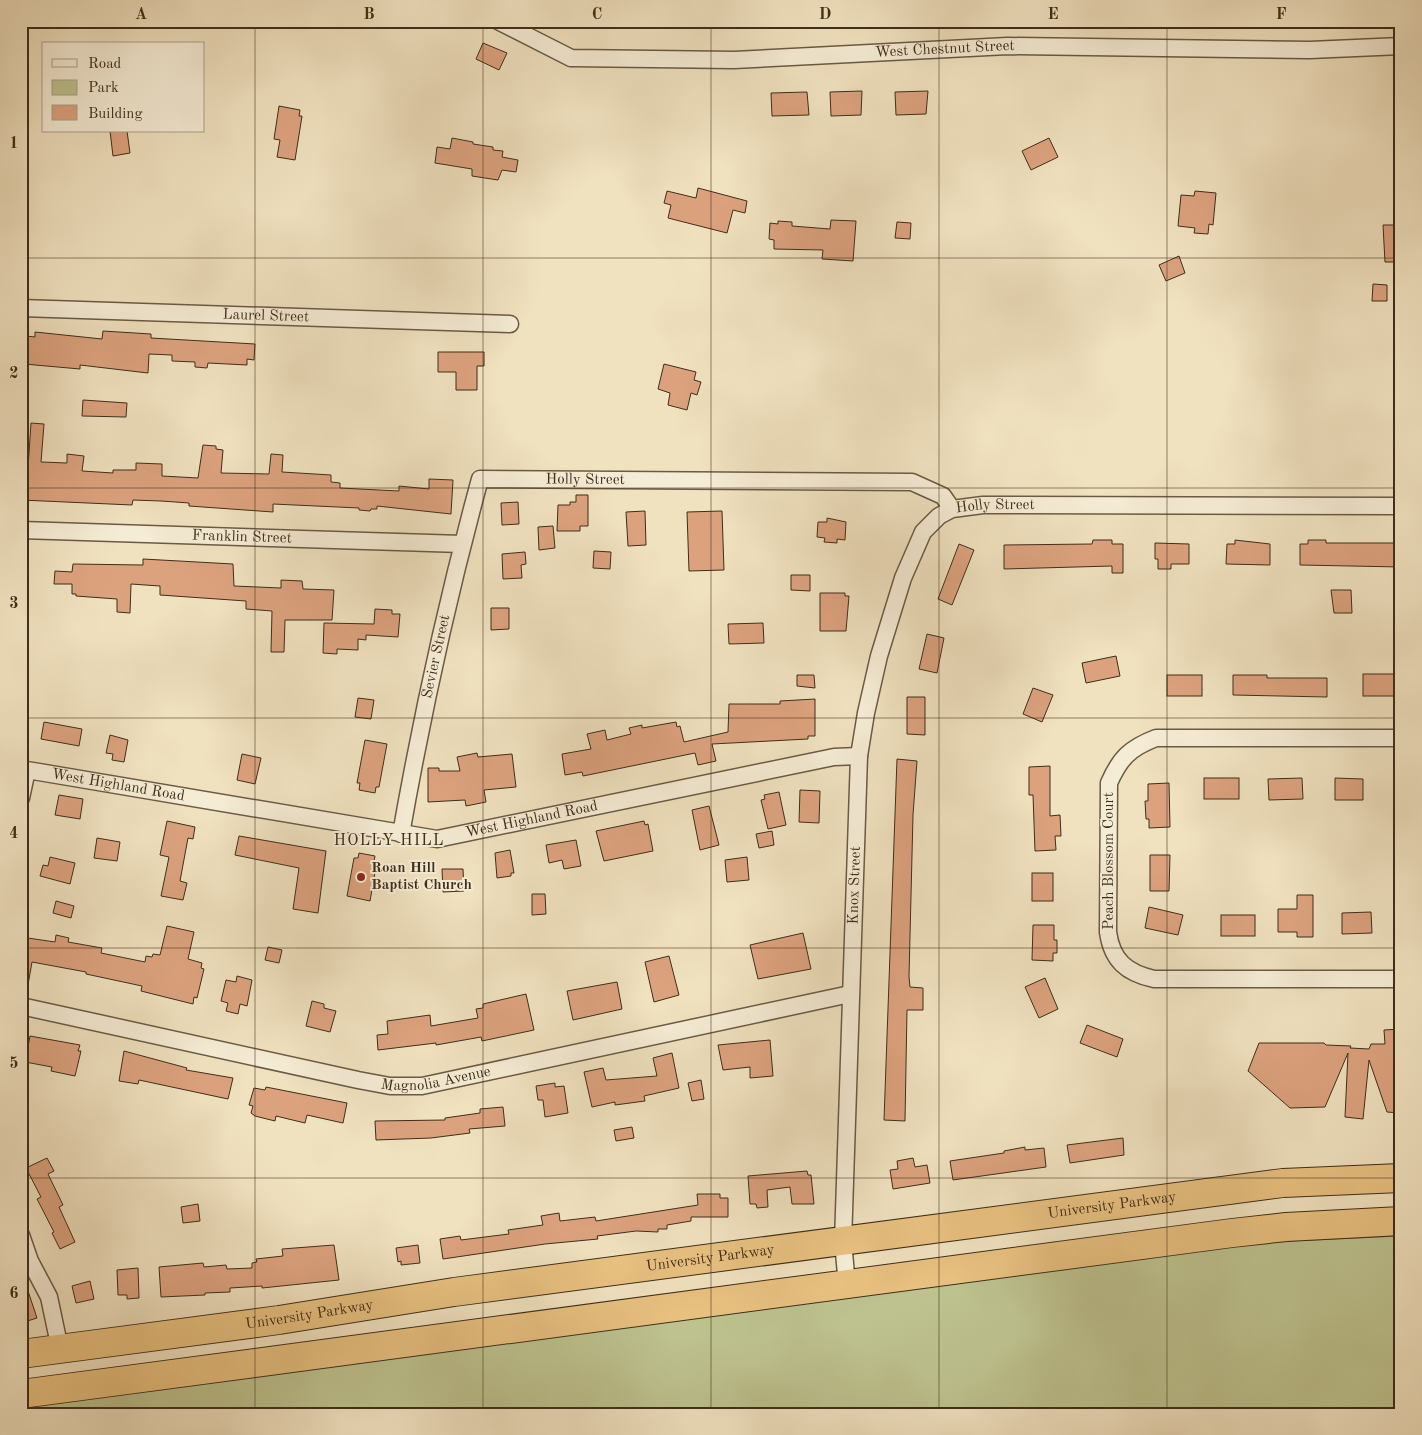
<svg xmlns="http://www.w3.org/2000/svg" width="1422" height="1435" font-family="'Old Standard TT',serif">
<rect width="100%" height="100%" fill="#f0e1bf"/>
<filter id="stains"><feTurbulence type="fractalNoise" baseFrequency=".004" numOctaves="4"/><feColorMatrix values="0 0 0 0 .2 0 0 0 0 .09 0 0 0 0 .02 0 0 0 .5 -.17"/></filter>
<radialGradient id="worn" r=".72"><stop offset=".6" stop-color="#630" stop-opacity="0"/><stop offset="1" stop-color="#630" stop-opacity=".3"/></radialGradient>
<polygon fill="#bdc28f" stroke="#7e7855" points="1401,1236 1401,1414 21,1414 21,1405 1246,1243"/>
<g fill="#dca27e" stroke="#3f2d1b">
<polygon points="483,43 507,53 499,70 476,59"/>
<polygon points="862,91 861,115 831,116 830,92"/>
<polygon points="928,91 926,114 896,115 895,92"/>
<polygon points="807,92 809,115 772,116 771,93"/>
<polygon points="279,106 300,110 299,116 302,116 295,160 277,157 280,140 274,139"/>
<polygon points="110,131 127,131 130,153 113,156"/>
<polygon points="452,138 473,142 473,144 493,147 493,150 503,151 502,157 518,160 516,172 502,170 498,180 472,176 472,169 435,163 437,147 450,149"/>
<polygon points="1049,138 1058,157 1031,170 1022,151"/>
<polygon points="698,188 747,201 745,213 733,210 727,233 668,218 671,205 664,203 667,191 696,198"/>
<polygon points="1195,191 1216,193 1213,225 1209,224 1208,234 1194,233 1195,228 1178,226 1181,195 1194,196"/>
<polygon points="831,220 856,221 853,261 822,259 823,250 774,249 774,240 769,239 770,223 778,224 778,221 792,222 792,226 830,229"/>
<polygon points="897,222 911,223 910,239 895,238"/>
<polygon points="1383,225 1399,225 1401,262 1385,262"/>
<polygon points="1179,256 1185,273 1166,281 1159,265"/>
<polygon points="1373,284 1387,285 1387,301 1372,301"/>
<polygon points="103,331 151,334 151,338 255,344 254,360 247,359 247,365 208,363 207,368 195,367 195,362 172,361 172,355 149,354 148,373 80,365 80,369 24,364 26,336 35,337 35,332 102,339"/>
<polygon points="438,352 484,352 484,366 477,366 477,390 456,390 456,372 438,372"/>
<polygon points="664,364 696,372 694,380 701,382 697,395 691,393 687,410 668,405 670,393 658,389"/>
<polygon points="83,400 127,403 126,417 82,416"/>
<polygon points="31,423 44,424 41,462 67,463 67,454 84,456 82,471 113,473 113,470 136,470 136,463 162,464 162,476 198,478 203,445 216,446 216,449 223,450 221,473 269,474 271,454 283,455 282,472 331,475 331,482 340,483 340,488 399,491 399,486 429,489 429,479 453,480 451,514 377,506 377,509 371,509 370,511 359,510 359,508 273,504 273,512 189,506 189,503 161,501 133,500 132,505 21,500 21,472 26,472 26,468 28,468"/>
<polygon points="576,495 588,495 588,526 580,526 580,531 557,531 558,505 570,505 570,502 576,502"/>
<polygon points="518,502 519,524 502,525 501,503"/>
<polygon points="645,511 646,545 628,546 626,512"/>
<polygon points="722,511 724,570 689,571 687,512"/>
<polygon points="827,518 846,522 845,540 837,539 837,543 824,542 825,538 817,537 818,522 827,522"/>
<polygon points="553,526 555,548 539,550 538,527"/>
<polygon points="1093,540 1112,540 1112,544 1123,544 1123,573 1112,573 1112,566 1004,569 1004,545 1092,544"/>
<polygon points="1235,540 1270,544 1270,565 1226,564 1227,544 1235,544"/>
<polygon points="1308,540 1326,540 1326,543 1401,543 1401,567 1300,565 1300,544 1308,544"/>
<polygon points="1155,543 1189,544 1189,564 1171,564 1171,569 1158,569 1158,559 1155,559"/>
<polygon points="959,544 974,550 952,605 938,599"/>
<polygon points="594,551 611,552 610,569 593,568"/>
<polygon points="525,552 526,564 521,565 522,578 503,579 502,554"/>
<polygon points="143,559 233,564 234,586 281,588 281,580 302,581 303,589 334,590 332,620 285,620 284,652 271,652 272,611 246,609 246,601 160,595 160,586 131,584 130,613 117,612 117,599 76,596 76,594 72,594 72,584 54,584 55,571 72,572 73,564 143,565"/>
<polygon points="791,575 810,575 810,591 791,590"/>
<polygon points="1331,590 1351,590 1352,613 1334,613"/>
<polygon points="820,593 845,593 845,596 849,596 846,631 820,631"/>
<polygon points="491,608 509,608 509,629 491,630"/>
<polygon points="375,609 392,610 392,614 400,614 398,637 366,635 366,640 358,639 358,650 337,649 337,654 323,653 324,623 374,624"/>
<polygon points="763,623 764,643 729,644 728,624"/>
<polygon points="927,634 944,638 937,673 919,669"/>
<polygon points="1116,656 1120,676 1086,683 1082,663"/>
<rect x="1363" y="674" width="35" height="22"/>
<polygon points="797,675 814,675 815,688 797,686"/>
<rect x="1167" y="675" width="35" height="21"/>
<polygon points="1233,675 1267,675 1267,678 1327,678 1327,697 1233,695"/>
<polygon points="1033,688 1053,695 1042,722 1023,714"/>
<polygon points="907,697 925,697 925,735 907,734"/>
<polygon points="358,698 374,700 371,719 355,717"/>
<polygon points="815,699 815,736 808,736 808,739 712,744 716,761 698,765 695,753 583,776 582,772 565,775 562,754 591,749 587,734 605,730 607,740 631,734 629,728 642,725 642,728 676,722 677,727 680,726 684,742 728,732 729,704 780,704 780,701"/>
<polygon points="44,722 82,729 79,746 41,739"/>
<polygon points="110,735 128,740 124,762 112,760 113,754 106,753"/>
<polygon points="365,740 387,744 379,787 376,787 375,793 359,790 360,783 357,783"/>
<polygon points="477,753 478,757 512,754 516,787 484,790 486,802 466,806 465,800 428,802 428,768 439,768 439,771 460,771 457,757"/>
<polygon points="242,754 261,758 255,784 237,780"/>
<polygon points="897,759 917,761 913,815 909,976 910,987 923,988 923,1010 907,1010 905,1121 884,1120"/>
<polygon points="1050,766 1050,816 1060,815 1061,836 1055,836 1056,850 1035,851 1033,795 1029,795 1029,767"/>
<rect x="1204" y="778" width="35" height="21"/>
<polygon points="1302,778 1303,799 1269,800 1268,779"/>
<polygon points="1335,778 1363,779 1363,800 1335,800"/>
<polygon points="1169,783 1170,827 1149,828 1149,819 1146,819 1145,801 1148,801 1148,784"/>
<polygon points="800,790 820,791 819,823 799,822"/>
<polygon points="779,792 786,825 768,829 761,800 765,799 764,795"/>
<polygon points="59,795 83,799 80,819 55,815"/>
<polygon points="709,806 719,845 700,850 692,810"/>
<polygon points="167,821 195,827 193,839 188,838 180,881 187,883 183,900 161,896 169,857 160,855"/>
<polygon points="644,821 645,825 648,824 653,851 604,861 596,831"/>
<polygon points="772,831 774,845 759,848 756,834"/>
<polygon points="239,836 326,851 318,913 293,909 299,868 235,855"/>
<polygon points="97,838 120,842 117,861 94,858"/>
<polygon points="576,840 581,866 564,869 562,860 549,863 546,845"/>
<polygon points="510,850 514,873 511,873 511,876 497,878 495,853"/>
<polygon points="359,853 375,856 374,861 377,861 370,901 347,896 354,858 358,858"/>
<polygon points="1150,855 1170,855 1169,891 1150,891"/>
<polygon points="50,857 75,863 70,884 40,876 43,865 48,866"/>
<polygon points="747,857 749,880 727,882 725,860"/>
<polygon points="442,869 463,869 464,891 443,892"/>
<rect x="1032" y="873" width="21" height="28"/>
<polygon points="532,894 545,894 546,914 532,915"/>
<polygon points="1297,895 1313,895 1313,937 1297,937 1297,932 1278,932 1278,909 1297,909"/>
<polygon points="56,901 74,906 71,918 53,913"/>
<polygon points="1149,907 1183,915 1178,935 1145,928"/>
<polygon points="1371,912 1372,933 1342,934 1342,913"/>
<rect x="1221" y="915" width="34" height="21"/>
<polygon points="1033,925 1054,925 1054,940 1057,940 1057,953 1053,953 1053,961 1032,960"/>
<polygon points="167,926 194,932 188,959 202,963 201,968 204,969 197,998 194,997 193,1004 141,991 142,986 86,974 86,972 32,962 28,985 21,985 21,937 55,942 56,935 69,938 68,942 102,948 101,953 145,962 146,956 152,957 153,954 160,955"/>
<polygon points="803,933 811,969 758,979 750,945"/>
<polygon points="268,947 282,950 279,963 265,960"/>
<polygon points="669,956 679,995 654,1002 645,962"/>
<polygon points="237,976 252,980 247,1006 240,1004 238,1014 226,1011 228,1003 221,1001 226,980 236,982"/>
<polygon points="1045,978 1058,1009 1039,1018 1025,987"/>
<polygon points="617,982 622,1009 573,1020 567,991"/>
<polygon points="526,994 534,1030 482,1041 481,1037 436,1045 436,1043 378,1050 377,1035 388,1034 387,1021 430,1015 431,1026 478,1018 476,1009 483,1008 483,1004"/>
<polygon points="312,1001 324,1004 324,1008 336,1011 330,1032 306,1026"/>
<polygon points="1087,1025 1123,1039 1117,1057 1080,1043"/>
<polygon points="1401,1029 1401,1113 1387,1112 1369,1060 1363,1119 1345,1117 1348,1053 1325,1107 1290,1108 1248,1071 1259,1043 1324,1043 1326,1045 1351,1046 1350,1048 1369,1049 1371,1044 1385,1044 1384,1030"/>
<polygon points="30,1036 80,1045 78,1051 81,1051 75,1076 51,1071 52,1067 25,1062"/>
<polygon points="770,1040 773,1076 750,1078 750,1067 723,1070 718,1045"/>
<polygon points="124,1051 187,1068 186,1070 233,1078 228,1099 139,1080 138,1084 119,1081"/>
<polygon points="672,1053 679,1088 644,1096 645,1101 615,1105 615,1102 592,1107 584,1072 603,1068 606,1080 657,1076 653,1058"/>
<polygon points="701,1080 704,1099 692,1101 688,1083"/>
<polygon points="555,1083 555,1087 564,1086 568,1113 545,1117 543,1100 538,1100 536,1086"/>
<polygon points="266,1087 347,1103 343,1123 307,1115 305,1123 276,1116 275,1121 255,1116 251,1113 253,1106 249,1105 254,1088 265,1090"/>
<polygon points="503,1107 505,1126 469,1129 470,1133 431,1138 376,1140 375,1121 445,1120 445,1118 480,1113 480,1109"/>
<polygon points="632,1127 634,1138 616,1141 614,1130"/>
<polygon points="1123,1138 1124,1155 1070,1163 1067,1145"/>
<polygon points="1025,1147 1025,1150 1044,1148 1046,1167 953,1180 950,1161 1004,1153 1004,1151"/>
<polygon points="47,1158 54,1171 48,1174 63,1205 59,1207 75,1242 60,1249 52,1233 54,1232 37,1199 41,1197 26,1168"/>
<polygon points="913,1158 915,1167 927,1165 930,1183 893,1189 890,1170 898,1169 897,1161"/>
<polygon points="807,1171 808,1175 811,1175 814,1204 792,1204 790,1187 767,1190 768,1207 757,1208 756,1204 750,1204 748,1176"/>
<polygon points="697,1194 720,1194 720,1198 728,1198 728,1217 691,1217 691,1221 667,1225 667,1229 658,1229 658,1232 636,1231 597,1236 598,1239 545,1244 443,1259 440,1239 460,1236 461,1240 509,1234 508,1230 543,1225 541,1216 559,1213 560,1221 595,1217 596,1221 698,1205"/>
<polygon points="198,1204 200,1221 183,1223 181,1207"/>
<polygon points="334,1245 339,1280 262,1288 262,1286 230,1288 230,1292 205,1293 205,1295 161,1297 159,1267 203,1263 204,1267 226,1265 227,1269 252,1268 252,1263 257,1262 256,1259 283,1256 282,1249"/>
<polygon points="418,1245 420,1263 401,1265 401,1261 398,1262 396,1248"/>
<polygon points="138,1268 139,1298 127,1299 127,1295 118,1295 117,1270"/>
<polygon points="21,1279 24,1279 37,1318 21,1323"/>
<polygon points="90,1281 94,1299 76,1303 72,1286"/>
</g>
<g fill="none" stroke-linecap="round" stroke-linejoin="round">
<g stroke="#6b5a44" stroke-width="19">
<g id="minor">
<path id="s1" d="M498,21L571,58L734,60L1008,46L1310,50L1401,46"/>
<path id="s2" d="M21,308L510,324"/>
<path id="s3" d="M21,530L462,544"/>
<path d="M1401,738H1156C1130,748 1120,758 1109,783L1108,932C1112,961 1127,973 1154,979H1401"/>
<path id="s4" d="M21,798L27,770L437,839L834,757L859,756"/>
<path id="s5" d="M401,834C422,715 448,596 480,479L912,482L943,496L952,509"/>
<path id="s6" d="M21,1006L358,1080L390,1086H422L850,994"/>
<polyline points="21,1235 30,1261 49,1297 60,1349"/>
<path id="s7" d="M847,1285L843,1242L859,756L866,713L879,656L903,578L923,532L939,516L952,509L983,505L1401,506"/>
</g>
</g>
<g stroke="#3f2d1b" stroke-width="30">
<g id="trunk">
<path id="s8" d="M21,1354L279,1320L454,1292L1283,1183L1401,1178"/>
<polyline points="21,1394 1232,1233 1286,1227 1401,1221"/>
</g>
</g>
<use href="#minor" stroke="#f5ecd5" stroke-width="16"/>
<use href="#trunk" stroke="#e8c080" stroke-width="28"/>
</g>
<path fill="none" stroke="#3f2d1b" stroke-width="1" stroke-opacity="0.55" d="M255,21V1414M483,21V1414M711,21V1414M939,21V1414M1167,21V1414M21,258H1401M21,488H1401M21,718H1401M21,948H1401M21,1178H1401"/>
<circle fill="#8f2418" stroke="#f5ecd5" stroke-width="2" cx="361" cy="877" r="5"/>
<g text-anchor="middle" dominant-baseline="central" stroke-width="4" stroke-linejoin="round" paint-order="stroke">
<g font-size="15" fill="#3f2d1b" stroke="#f5ecd5">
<text stroke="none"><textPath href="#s1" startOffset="456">West Chestnut Street</textPath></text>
<text stroke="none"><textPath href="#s2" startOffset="245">Laurel Street</textPath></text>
<text stroke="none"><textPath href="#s5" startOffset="469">Holly Street</textPath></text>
<text stroke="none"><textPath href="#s7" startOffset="844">Holly Street</textPath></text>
<text stroke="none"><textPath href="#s3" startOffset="221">Franklin Street</textPath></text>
<text stroke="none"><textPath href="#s5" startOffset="181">Sevier Street</textPath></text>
<text stroke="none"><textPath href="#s4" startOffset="121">West Highland Road</textPath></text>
<text stroke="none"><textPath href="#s4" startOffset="541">West Highland Road</textPath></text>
<text transform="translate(1109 861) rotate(-90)">Peach Blossom Court</text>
<text stroke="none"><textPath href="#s7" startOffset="400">Knox Street</textPath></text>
<text stroke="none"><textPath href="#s6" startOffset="424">Magnolia Avenue</textPath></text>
<text stroke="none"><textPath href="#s8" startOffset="1101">University Parkway</textPath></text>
<text stroke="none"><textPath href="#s8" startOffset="696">University Parkway</textPath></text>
<text stroke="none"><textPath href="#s8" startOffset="291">University Parkway</textPath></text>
</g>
<g font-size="15" font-weight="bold" fill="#3f2d1b" stroke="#f5ecd5" text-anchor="start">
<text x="371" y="868">Roan Hill<tspan x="371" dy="17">Baptist Church</tspan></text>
</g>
<g font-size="16" letter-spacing="1" fill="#3f2d1b" stroke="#f5ecd5">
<text x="389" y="841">HOLLY HILL</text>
</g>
</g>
<rect width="1422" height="1435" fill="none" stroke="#f0e1bf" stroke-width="55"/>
<rect x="42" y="42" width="162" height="90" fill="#f5ecd5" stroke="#aca08b"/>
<rect x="52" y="59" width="25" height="8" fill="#f5ecd5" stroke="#aca08b"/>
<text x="88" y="68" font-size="15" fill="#3f2d1b">Road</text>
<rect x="52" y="80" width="25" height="15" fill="#bdc28f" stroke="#aca08b"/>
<text x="88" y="92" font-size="15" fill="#3f2d1b">Park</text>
<rect x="52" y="105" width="25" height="15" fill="#dca27e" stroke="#aca08b"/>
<text x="88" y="118" font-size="15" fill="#3f2d1b">Building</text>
<rect x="28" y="28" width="1366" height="1380" fill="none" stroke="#3f2d1b" stroke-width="2"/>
<g font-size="16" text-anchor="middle" font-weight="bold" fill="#3f2d1b">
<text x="141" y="19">A</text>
<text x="369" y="19">B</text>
<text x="597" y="19">C</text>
<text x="825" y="19">D</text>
<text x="1053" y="19">E</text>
<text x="1281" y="19">F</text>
<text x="14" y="148">1</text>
<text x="14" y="378">2</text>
<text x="14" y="608">3</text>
<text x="14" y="838">4</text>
<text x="14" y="1068">5</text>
<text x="14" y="1298">6</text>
</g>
<rect width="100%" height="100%" filter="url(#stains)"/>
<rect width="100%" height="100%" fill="url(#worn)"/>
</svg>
